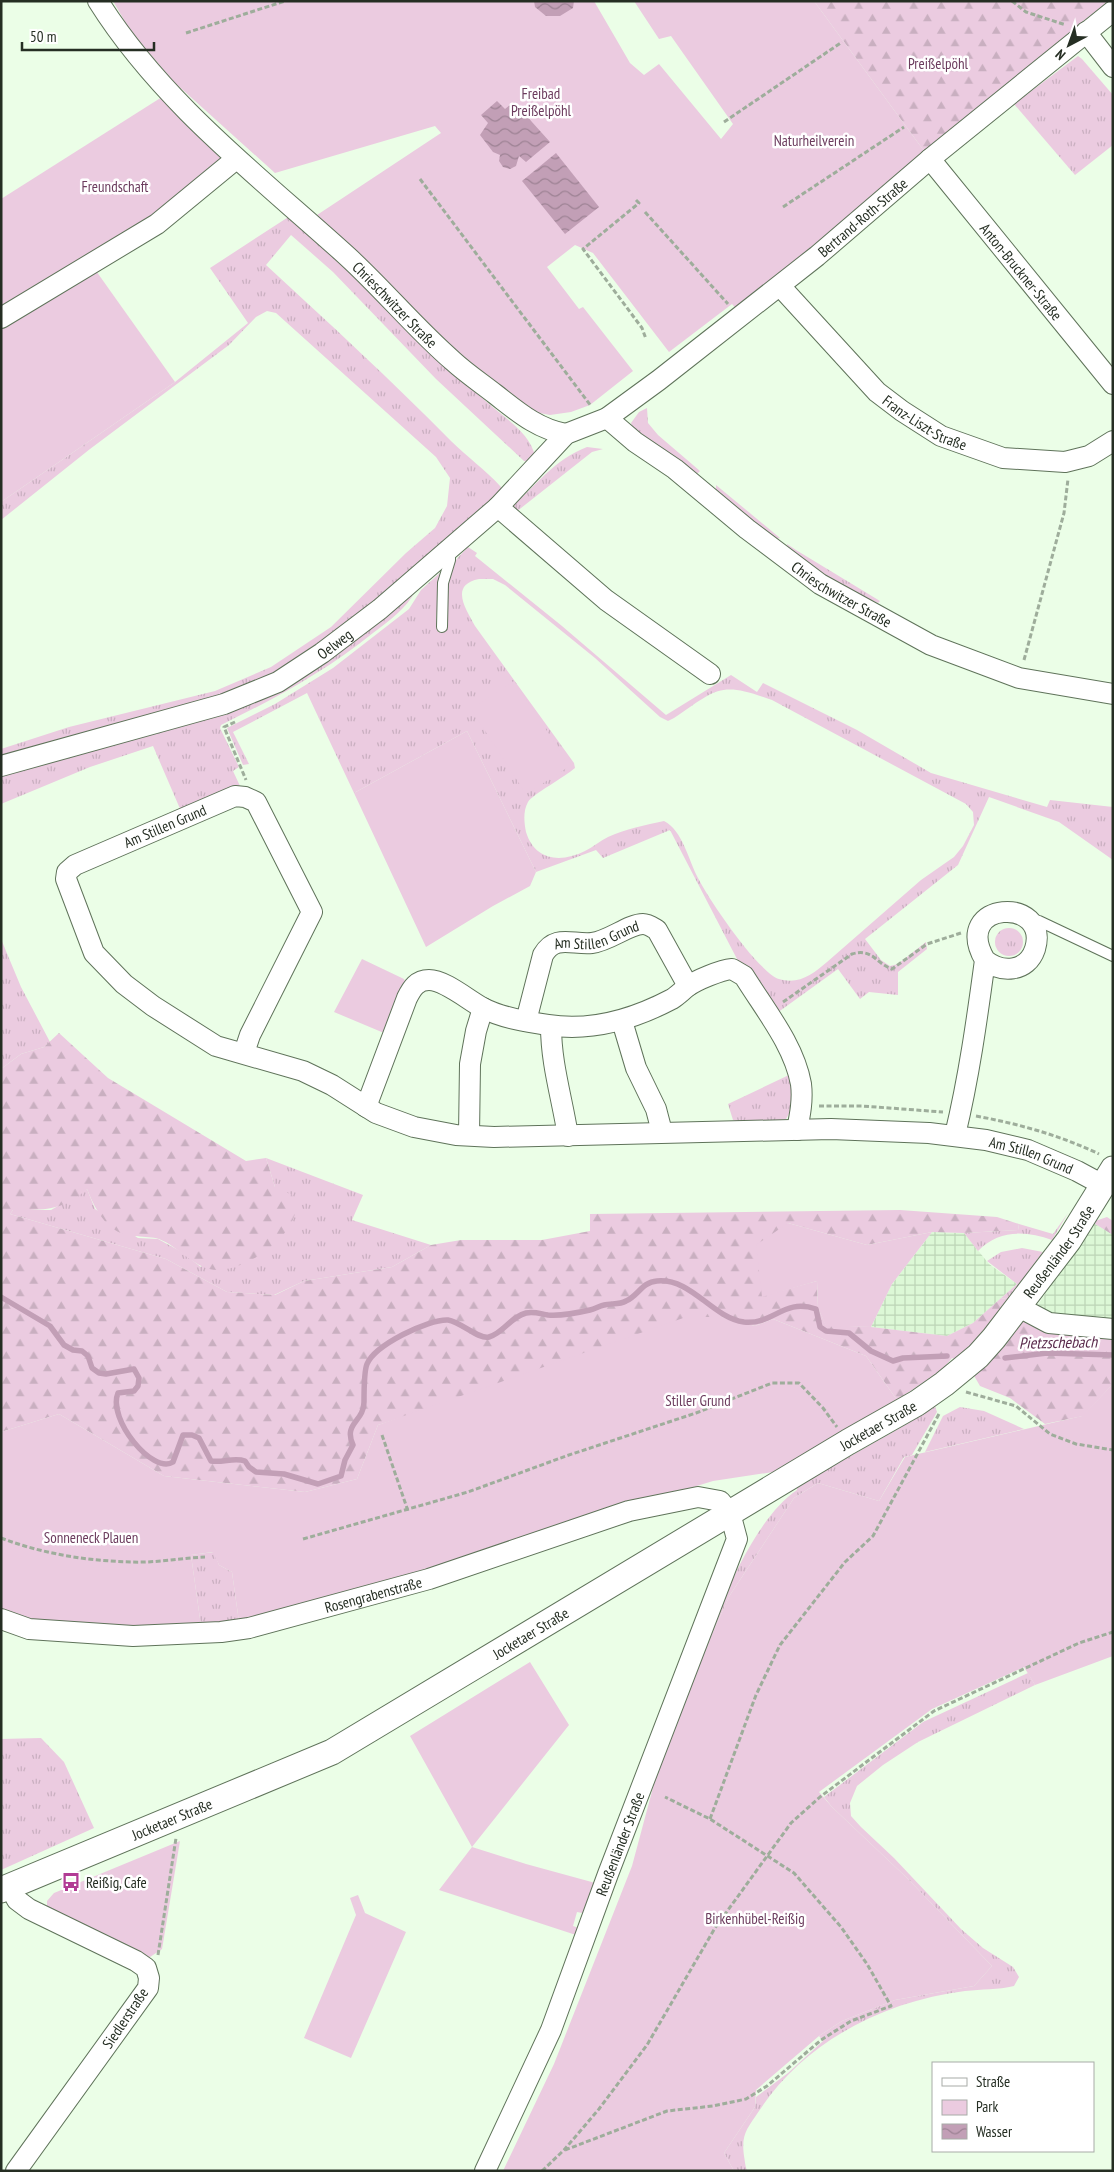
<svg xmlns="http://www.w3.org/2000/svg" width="1114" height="2172" font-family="'PT Sans Narrow',sans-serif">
<defs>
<pattern id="industrial-grid" width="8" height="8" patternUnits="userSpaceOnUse" patternTransform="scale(1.25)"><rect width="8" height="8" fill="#dcf8d6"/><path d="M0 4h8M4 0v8" fill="none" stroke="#bdd5b7"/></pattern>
<pattern id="grass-tufts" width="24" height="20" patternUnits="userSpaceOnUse" patternTransform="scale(1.25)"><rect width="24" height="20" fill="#ebcbe0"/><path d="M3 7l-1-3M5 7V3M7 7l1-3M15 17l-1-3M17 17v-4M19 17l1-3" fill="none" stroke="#c9afc0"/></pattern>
<pattern id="forest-firs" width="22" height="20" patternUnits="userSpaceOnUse" patternTransform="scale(1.25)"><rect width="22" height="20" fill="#ebcbe0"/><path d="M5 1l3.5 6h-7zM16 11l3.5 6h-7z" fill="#c9afc0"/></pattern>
<pattern id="water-waves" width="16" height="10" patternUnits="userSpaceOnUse" patternTransform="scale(1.25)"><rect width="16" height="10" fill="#c29fb6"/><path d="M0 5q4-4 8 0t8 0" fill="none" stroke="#9d8294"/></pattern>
</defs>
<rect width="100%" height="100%" fill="#ebfee7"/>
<g fill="url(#industrial-grid)">
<polygon points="1092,1222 1113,1235 1113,1325 1053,1319 1036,1308"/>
<polygon points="932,1232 964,1233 989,1264 1017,1284 973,1323 947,1336 871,1327 892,1284"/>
</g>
<g fill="url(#grass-tufts)" fill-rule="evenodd">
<polygon points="1078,56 1082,59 1113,95 1113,145 1075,175 1014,104"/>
<path d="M293,214C357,278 419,344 488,403C505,418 530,433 535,456L529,462L524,461L436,379L333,272L291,235L266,265C329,323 391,380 451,441C467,457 486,470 501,487V493L444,549L268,682L1,761V749L69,727L215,691L271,667L331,627L406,553L435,528L447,506L450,478L436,457L276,313L267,311L256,317L229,345L90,449L1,520V502L175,382L248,323L210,268Z"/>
<polygon points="647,408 648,423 658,435 700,471 696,475 633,429 631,423 639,412"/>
<path d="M587,447L603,449L592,452L516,512L511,508C535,486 555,459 587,447Z"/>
<polygon points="716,485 780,538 776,539 716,491"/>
<path d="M787,544L796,550L880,601L878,603C846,590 816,570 788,550Z"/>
<path d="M468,547L477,553L475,556L562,626L666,715L731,675L757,692L763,683L857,730L931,773L1047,807L1050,800L1113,807V860L1059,822L989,797L958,865L865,939L881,960L890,966L898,964L926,942L927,949L898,972V995L869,992L860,999L838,969L777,1013L737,959L670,830L603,858L596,850L536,872L467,731L354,793L307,693L233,732L249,764L243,765L227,728L275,704L333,668L409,609L421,590L443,570L436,618L438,632H443C445,613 444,578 455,562C458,556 464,552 468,547ZM479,579H493L505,585L595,658L660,717L668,721L674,718C718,688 720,681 772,700L966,804L973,812L974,825L963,846L954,857L921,880L827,962C813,974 799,985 779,979C758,972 709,900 698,878C688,859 683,831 664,821C646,825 625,829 608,837C600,841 593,847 585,851C561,863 535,861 526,832C524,822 523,811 528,802C532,795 566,776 575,768L574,763L475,626C466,609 449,585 479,579Z"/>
<path d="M416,590C406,609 390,620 373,633C326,671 276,698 221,725L220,728L239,767L233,771L240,786L181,811L153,746L90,767L1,804V775L208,716Z"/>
<circle cx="1009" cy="942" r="14"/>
<polygon points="1,939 21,987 50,1042 44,1047 21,1054 1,1069"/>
<path d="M789,1075C793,1091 795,1105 786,1119C769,1122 749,1128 733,1120L728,1104Z"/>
<polygon points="266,1158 363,1195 352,1220 431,1245 392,1267 304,1281 274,1295 227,1292 166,1259 10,1214 13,1210 51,1210 87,1189 95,1209 138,1238 158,1239 180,1251 201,1267 275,1187"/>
<path d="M1068,1213L1052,1240C1026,1231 999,1229 978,1251L964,1233L1018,1230L1019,1224L1053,1234Z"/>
<polygon points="1022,1248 1043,1252 1010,1302 1007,1298 1000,1299 1017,1284 987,1261 1001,1252"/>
<path d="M935,1406L937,1412L912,1455L904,1457L879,1501L818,1483L794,1498L730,1595L684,1696C708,1638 745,1525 797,1490V1486L900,1428Z"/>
<polygon points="960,1407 984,1411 1024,1429 925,1452 943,1416"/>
<polygon points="214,1552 219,1565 232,1572 239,1622 201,1626 191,1555"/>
<path d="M1028,1673L1035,1685L918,1742L883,1765L857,1786L850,1803L851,1816L861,1827L894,1858L961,1929L983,1948L1013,1967L1019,1977L1014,1986C998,1990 982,1989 965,1991C884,2001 804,2042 759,2111C747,2129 741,2134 744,2156C745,2161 745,2166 747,2171H734L724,2153L755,2107L756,2097L788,2073L823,2041L819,2036L842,2021L895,2000L974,1986L992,1966L906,1877L832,1807L824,1797L923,1722Z"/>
<polygon points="41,1738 64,1762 94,1828 1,1870 1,1739"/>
</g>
<g fill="url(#forest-firs)">
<polygon points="814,1 1109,1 1082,22 927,155"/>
<path d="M59,1033L108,1078L246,1161L266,1158L275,1187L292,1195C293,1199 296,1205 296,1209C292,1239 247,1269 219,1270C196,1271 180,1247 159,1239C146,1235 128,1239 115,1230C101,1221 93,1204 87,1189C63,1211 44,1210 13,1210L10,1214L166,1259L227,1292L275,1295L304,1281L392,1267L431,1245L461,1240H542L590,1231V1214L900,1210L997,1217L1019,1224L1018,1230L964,1233L932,1232L867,1245L788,1223L762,1296L817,1281L818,1308L826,1325L871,1327L947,1336L973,1323L1000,1299L1007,1298L1024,1319L1113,1332V1384L1083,1416L1045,1424L1010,1398L980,1386L969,1367L952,1358L942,1370L897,1400L866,1356L773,1319L755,1326L722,1317L378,1425L357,1479L305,1492L164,1476L59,1414L1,1432V1069L21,1054L44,1047Z"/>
<polygon points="1107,1217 1113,1221 1113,1235 1092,1222"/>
</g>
<g fill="#ebcbe0">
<polygon points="113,1 594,1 630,63 644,75 659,64 721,139 733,124 671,36 659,39 634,1 814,1 927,155 738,311 732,304 669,352 593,253 575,245 547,267 579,309 583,307 633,371 590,405 571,412 550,415 529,411 459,361 317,215 441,133 435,126 275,173 174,82 131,32"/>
<polygon points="162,97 226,162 150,222 1,311 1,199"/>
<polygon points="94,268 175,382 1,502 1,326"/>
<polygon points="514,681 570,766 526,794 471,709"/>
<polygon points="467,731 536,872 530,886 493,906 426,947 354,793"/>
<polygon points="362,959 404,979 406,984 390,1013 384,1033 334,1012"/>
<polygon points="788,1223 867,1245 932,1232 892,1284 871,1327 826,1326 818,1308 817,1281 762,1297 756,1245"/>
<polygon points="686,1317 722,1317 755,1326 773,1319 866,1356 897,1400 773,1472 713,1481 357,1590 239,1622 232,1572 219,1565 213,1552 191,1555 201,1626 135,1631 27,1620 1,1610 1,1432 59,1414 164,1476 305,1492 357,1479 378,1425"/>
<polygon points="1113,1384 1113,1656 1035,1685 1024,1667 932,1709 819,1792 832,1807 906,1877 992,1966 974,1986 895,2000 842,2021 819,2036 756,2090 755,2107 724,2153 734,2171 503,2171 554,2064 632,1866 669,1728 730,1595 794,1498 818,1483 879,1501 905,1457 1082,1416"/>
<polygon points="530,1662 569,1725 472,1847 526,1864 599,1884 587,1914 577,1912 573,1926 582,1929 579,1936 439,1890 472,1847 410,1736"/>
<polygon points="180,1841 162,1949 150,1957 140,1956 47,1907 47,1901 54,1893"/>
<polygon points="358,1895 365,1913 406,1932 351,2058 304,2038 356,1915 350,1898"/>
</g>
<g fill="url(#water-waves)">
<polygon points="534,1 574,1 573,8 560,16 546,16 535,7"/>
<polygon points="497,101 505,109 514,102 550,142 526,162 519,156 516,166 510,169 503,167 499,161 500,155 493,152 480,135 488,123 481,115"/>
<polygon points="556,153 599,207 565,234 522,181"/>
</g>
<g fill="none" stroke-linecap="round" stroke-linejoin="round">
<g stroke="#c29fb6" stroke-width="5.5">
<path d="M1,1297L50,1326L64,1345L73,1350L82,1351L88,1356L92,1368L99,1373L106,1374L134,1369L139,1378L138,1386L134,1391L118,1393C107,1419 153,1475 173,1462L183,1435H192L199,1438L211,1461C223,1463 234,1457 245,1461L249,1467L256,1472L284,1474L318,1484L341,1476L345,1460L353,1445C343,1423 364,1422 364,1402C364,1393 364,1371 367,1364C375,1345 428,1319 448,1320C461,1322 479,1340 489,1337C504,1333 510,1317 526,1313C534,1311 541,1314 548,1315C561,1316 577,1313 590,1310C595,1309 599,1306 604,1305C611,1303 619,1305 626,1301C638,1296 642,1282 657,1281C692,1278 711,1317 744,1322C774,1325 783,1298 816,1309L820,1327L826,1331L849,1333L871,1351L893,1361L903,1358L947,1356"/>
<polyline points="1005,1358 1047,1353 1113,1355"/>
</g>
<g stroke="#5f735a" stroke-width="12">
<g id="service">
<polyline points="442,627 443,583 450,560 450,550"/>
<polyline points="1030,919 1039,921 1113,956"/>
</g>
</g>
<g stroke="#5f735a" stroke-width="22">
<g id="minor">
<path id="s1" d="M98,1C162,103 260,177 348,257C384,290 416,329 453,361C466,373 481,383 495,394C517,411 537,429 566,434"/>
<polyline points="1086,32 1113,67"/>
<path id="s2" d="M930,159L1113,384"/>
<path id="s3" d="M780,286L877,392L902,411L941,436L1003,458L1065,462L1089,456L1113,441"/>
<polyline points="1,318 157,224 236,159"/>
<path id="s4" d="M607,418L635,442L675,469L747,529L820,584L931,645L1019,678L1113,694"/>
<polyline points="498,507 606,600 710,674"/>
<path id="s5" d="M1,766L224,704L278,682L322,653L380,609L498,507L566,434L607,418L659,380L817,256L930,159L1113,11"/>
<path id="s6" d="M526,1021L543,955C555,934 572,945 592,943C609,941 629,924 643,924C648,924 652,927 657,930L688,986"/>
<polyline points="622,1021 636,1068 656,1109 662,1132"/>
<path d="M551,1026C551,1064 562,1098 568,1136"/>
<path id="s7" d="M244,1053L250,1035L312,912L256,802L245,797L235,796L75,865L67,872L66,879L94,953L124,984L153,1006L216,1046L303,1071L332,1085L376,1113L414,1127L456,1135L494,1137L831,1129L929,1133L986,1140L1028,1150L1077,1171L1103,1185"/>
<path d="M366,1107L407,998C412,988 417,980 429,980C445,980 468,1000 483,1008C502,1018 527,1022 548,1025C592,1032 634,1019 672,999C677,996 682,991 687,987C696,980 721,970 732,969L744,976C765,1010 794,1045 801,1084C803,1100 800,1115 797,1130"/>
<polyline points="469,1135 470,1064 476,1031 483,1008"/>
<path d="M955,1135C969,1077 977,1019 985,960C1001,973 1027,973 1035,949C1051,896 950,900 985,960"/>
<polyline points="1017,1306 1049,1323 1113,1329"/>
<path id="s8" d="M1,1619L29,1629L133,1636L221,1632L249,1628L429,1579L629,1511L698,1497L720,1501L730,1513L737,1539L608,1874L551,2030L485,2171"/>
<polyline points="10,1887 17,1900 29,1909 136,1961 146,1968 149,1978 148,1988 16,2171"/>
</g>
</g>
<g stroke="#5f735a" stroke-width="27">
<g id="tertiary">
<path id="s9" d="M1,1890L332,1752L848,1442L917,1403L944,1384L978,1356L994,1338L1069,1240L1113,1169"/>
</g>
</g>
<g stroke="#9ead9b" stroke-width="3" stroke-dasharray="5 2.5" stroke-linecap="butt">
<polyline points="1012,1 1026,12 1066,25"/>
<polyline points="186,33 285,1"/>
<polyline points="724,122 842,42"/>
<polyline points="420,179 591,406"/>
<polyline points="636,200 639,203 583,249 642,328 646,339"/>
<polyline points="783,207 904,127"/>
<polyline points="645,212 728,304"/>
<polyline points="1024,660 1064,513 1068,479"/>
<polyline points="235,722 224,727 246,780"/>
<path d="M783,1002L852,954C873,948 875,963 892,969L927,944L961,933"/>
<polyline points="819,1106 862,1106 943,1112"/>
<path d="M976,1116C1019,1124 1059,1135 1099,1154"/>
<polyline points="966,1392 1016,1406 1050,1434 1076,1444 1113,1450"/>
<polyline points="382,1435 408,1511"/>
<path d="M1,1538C43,1554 88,1561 132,1562C156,1563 181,1558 205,1557"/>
<polyline points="303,1539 468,1492 566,1456 696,1413 772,1383 799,1383 823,1408 837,1427"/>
<polyline points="710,1819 756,1695 780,1645 845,1562 873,1536 940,1412"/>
<polyline points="158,1955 176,1838"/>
<polyline points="565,2150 667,2111 713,2106 746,2099 767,2086 821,2040 851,2021 891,2006 867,1964 841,1927 794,1873 710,1819 665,1797"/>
<polyline points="542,2171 564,2150 599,2109 647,2045 715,1928 791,1823 820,1797 934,1711 1079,1643 1113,1632"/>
</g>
<use href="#service" stroke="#fff" stroke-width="10"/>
<use href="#minor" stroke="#fff" stroke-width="20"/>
<use href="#tertiary" stroke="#fff" stroke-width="25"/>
</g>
<defs>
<g id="bus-bare" transform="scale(1.5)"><path d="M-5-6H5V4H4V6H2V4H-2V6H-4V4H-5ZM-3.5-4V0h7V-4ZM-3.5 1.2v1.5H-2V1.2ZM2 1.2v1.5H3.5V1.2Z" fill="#b13c94" stroke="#fff" stroke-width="2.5" paint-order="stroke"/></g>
</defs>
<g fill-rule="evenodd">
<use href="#bus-bare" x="71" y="1882"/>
</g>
<g text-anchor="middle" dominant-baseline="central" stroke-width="5" stroke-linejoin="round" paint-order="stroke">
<g font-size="15" fill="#6c3c5e" stroke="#fff">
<text x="938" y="63">Preißelpöhl</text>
<text x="541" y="93">Freibad<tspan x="541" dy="17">Preißelpöhl</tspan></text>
<text x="814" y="140">Naturheilverein</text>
<text x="115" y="186">Freundschaft</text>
<text x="698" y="1400">Stiller Grund</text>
<text x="91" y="1537">Sonneneck Plauen</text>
<text x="755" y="1918">Birkenhübel-Reißig</text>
</g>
<g font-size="15" fill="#252e23" stroke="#fff">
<text stroke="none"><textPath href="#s5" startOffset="1040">Bertrand-Roth-Straße</textPath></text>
<text stroke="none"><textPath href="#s2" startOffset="145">Anton-Bruckner-Straße</textPath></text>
<text stroke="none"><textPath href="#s1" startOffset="426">Chrieschwitzer Straße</textPath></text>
<text stroke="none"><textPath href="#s3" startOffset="201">Franz-Liszt-Straße</textPath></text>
<text stroke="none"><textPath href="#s4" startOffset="294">Chrieschwitzer Straße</textPath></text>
<text stroke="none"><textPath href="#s5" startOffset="358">Oelweg</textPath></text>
<text transform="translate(165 826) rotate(-23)">Am Stillen Grund</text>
<text stroke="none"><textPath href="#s6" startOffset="128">Am Stillen Grund</textPath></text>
<text stroke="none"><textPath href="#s7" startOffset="1564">Am Stillen Grund</textPath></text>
<text stroke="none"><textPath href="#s9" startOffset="1249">Reußenländer Straße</textPath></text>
<text stroke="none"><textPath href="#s9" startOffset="995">Jocketaer Straße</textPath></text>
<text stroke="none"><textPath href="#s8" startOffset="379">Rosengrabenstraße</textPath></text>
<text stroke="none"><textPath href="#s9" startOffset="590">Jocketaer Straße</textPath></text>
<text stroke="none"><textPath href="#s9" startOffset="185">Jocketaer Straße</textPath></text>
<text transform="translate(620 1844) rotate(-69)">Reußenländer Straße</text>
<text transform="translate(125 2018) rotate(-56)">Siedlerstraße</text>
</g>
<g font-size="15" fill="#252e23" stroke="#fff" text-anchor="start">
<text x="86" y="1882">Reißig, Cafe</text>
</g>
<g font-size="16" font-style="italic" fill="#5b2c4d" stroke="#fff">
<text transform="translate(1058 1342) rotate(-1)">Pietzschebach</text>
</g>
</g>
<rect width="1114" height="2172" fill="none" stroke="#252e23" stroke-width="5"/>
<rect x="932" y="2062" width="162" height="90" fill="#ffffff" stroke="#a8aba7"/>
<rect x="942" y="2078" width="25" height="8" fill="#ffffff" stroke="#a8aba7"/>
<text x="976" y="2087" font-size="15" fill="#252e23">Straße</text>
<rect x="942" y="2100" width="25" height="15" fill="#ebcbe0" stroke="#a8aba7"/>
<text x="976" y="2112" font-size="15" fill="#252e23">Park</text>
<rect x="942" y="2124" width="25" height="15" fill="url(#water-waves)" stroke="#a8aba7"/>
<text x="976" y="2137" font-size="15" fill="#252e23">Wasser</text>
<g transform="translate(1069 45) rotate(221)" stroke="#ffffff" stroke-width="4" paint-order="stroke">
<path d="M0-4L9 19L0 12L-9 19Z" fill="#252e23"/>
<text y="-8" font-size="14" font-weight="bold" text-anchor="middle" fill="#252e23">N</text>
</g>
<path d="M22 42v8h132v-8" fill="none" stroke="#252e23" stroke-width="2.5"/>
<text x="30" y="42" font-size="15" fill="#252e23" stroke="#ffffff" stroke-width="4" paint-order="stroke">50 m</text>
</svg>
